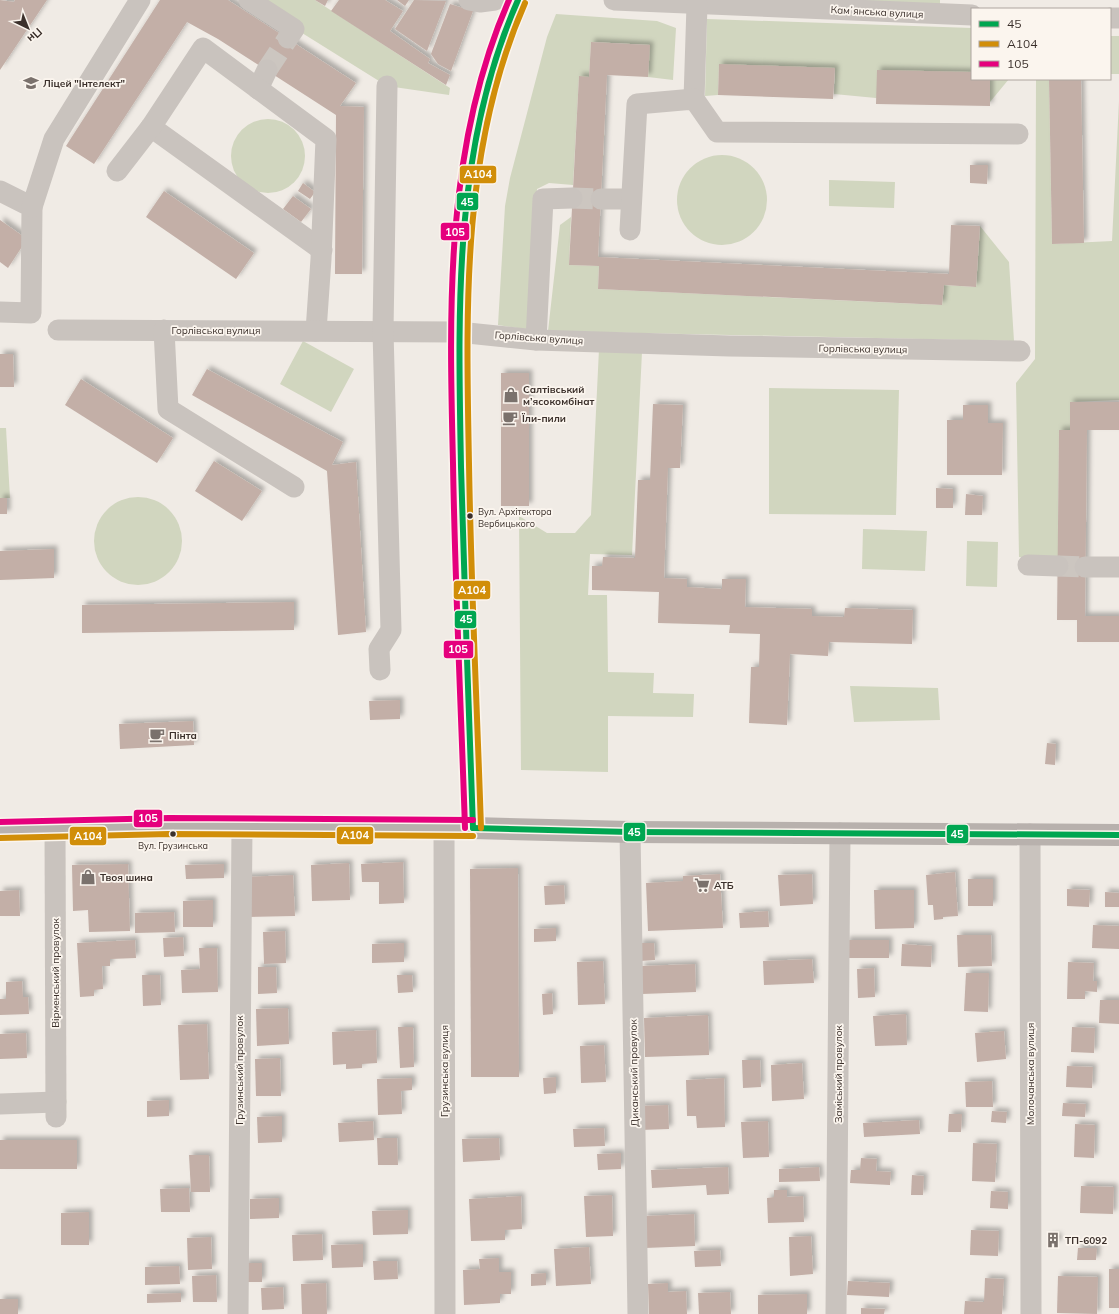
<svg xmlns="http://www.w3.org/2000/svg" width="1119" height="1314" font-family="Mulish,sans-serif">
<defs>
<filter id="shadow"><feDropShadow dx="3.5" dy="-3.5" stdDeviation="2" flood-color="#0004"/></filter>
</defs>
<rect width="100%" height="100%" fill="#f0ebe5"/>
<g fill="#d1d6bf">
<polygon points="249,0 315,0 450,88 449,95 387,86"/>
<polygon points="789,0 940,0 940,5"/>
<polygon points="556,14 657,21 676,28 673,80 648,77 649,45 591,42 589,77 579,77 573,185 549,183 537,189 530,330 498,325 505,206 510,178 547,37"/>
<polygon points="707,19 972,28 972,72 876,98 834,94 835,69 719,65 718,95 705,96"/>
<rect x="1110" y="36" width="9" height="38"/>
<polygon points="990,79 1009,79 990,102"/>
<polygon points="1036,79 1049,79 1052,244 1112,241 1119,101 1119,400 1070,402 1070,430 1059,430 1058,557 1019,557 1016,383 1035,359"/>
<circle cx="268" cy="156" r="37"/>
<circle cx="722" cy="200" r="45"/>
<polygon points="829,180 895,182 894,208 829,206"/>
<polygon points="571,217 569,265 599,266 598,289 942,305 944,285 976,287 980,226 1009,262 1014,341 548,331 560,225"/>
<polygon points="303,341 354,369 331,412 280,384"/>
<polygon points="599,349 642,352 632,555 590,554 588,595 607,595 608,672 654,673 653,693 694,694 693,717 608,716 608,772 521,770 519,516 547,533 575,533 591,515"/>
<polygon points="769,388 899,390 896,515 769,514"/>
<polygon points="0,428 6,428 10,498 0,498"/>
<circle cx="138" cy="541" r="44"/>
<polygon points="863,529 927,531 925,571 862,569"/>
<polygon points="967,541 998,542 997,587 966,586"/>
<polygon points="850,686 938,688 940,720 854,722"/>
</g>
<g fill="#c3afa7" filter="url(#shadow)">
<polygon points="0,0 14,2 15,0 47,0 0,70"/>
<polygon points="160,0 228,0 356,83 340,106 364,107 362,274 335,274 336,115 218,39 187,22 94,164 66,146"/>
<polygon points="315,0 328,0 325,6"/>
<polygon points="339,0 385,0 403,11 390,31 430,59 428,63 450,75 446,85 331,11"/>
<polygon points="397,0 409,0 405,6"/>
<polygon points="414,0 446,1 427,51 395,29"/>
<polygon points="450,4 473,11 451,71 438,64 431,54"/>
<polygon points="591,42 650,45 648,77 607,75 598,257 949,274 951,225 980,226 976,287 944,285 942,305 598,289 599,266 569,265 579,76 589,77"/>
<polygon points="719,64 835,68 833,99 718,95"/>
<polygon points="877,70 972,72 972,79 990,79 990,106 876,104"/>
<polygon points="1049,79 1081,79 1084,243 1052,244"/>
<polygon points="970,165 988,165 987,184 970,183"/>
<polygon points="303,183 315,192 310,199 298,191"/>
<polygon points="164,191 254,253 236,279 146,217"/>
<polygon points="293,196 311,209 301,222 283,209"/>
<polygon points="0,220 27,239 8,268 0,262"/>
<polygon points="0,354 13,354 14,387 0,387"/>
<polygon points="207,369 343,442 332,465 356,462 366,632 338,635 327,471 192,395"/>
<rect x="501" y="373" width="28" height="133"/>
<polygon points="81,379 173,438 157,463 65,405"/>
<polygon points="1070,402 1119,402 1119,430 1087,430 1085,616 1119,616 1119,642 1077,642 1077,620 1057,620 1059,430 1070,430"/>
<polygon points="653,404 683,405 680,468 668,468 664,578 687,579 687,587 722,589 722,579 746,579 745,607 812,609 812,616 844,617 845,608 913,610 912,644 829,642 828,656 790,654 787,725 749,723 751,667 759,667 760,634 729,633 730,625 658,623 659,592 592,590 592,566 602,566 603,557 635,558 638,480 650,480"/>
<polygon points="963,405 988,405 988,423 1003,423 1002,475 947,475 947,420 963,420"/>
<polygon points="214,461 262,491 242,521 195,491"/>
<polygon points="936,488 953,489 953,508 936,508"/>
<polygon points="966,494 983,496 982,515 965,515"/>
<rect x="0" y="498" width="7" height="16"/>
<polygon points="54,549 54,578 0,580 0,551"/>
<polygon points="294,602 294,630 82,633 82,605"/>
<polygon points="400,700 400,719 370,720 369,701"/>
<polygon points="193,721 194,745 120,749 119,724"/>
<polygon points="1047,743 1056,744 1055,765 1045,764"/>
<polygon points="403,862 404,903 379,904 379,882 362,882 361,864"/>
<polygon points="349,863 350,900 312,901 311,865"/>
<polygon points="128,864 130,931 89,932 88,910 73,911 72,865"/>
<polygon points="224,864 224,878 186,879 185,865"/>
<polygon points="518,868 519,1077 471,1077 470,869"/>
<polygon points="955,872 958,916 943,917 943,919 934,920 933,905 928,905 926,875"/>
<polygon points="720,874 723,928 648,931 646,883 683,881 683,876"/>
<polygon points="812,874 813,904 780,906 778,875"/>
<polygon points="293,875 295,916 245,917 243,877"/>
<rect x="968" y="879" width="25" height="27"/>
<polygon points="564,885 565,904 545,905 544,886"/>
<polygon points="1067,889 1090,890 1089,907 1067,906"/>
<polygon points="19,890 20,916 0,916 0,891"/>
<polygon points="874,890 914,890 914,928 875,929"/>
<polygon points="1105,892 1119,893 1119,907 1105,907"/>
<polygon points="213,900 213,927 183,927 183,901"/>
<polygon points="768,911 769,927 740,928 739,913"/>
<polygon points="174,912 175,932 135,933 135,913"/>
<polygon points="1093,925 1119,926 1119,949 1092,948"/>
<polygon points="556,928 556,941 534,942 534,929"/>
<polygon points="285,931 286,963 264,964 263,932"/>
<polygon points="957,935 991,935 992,966 958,967"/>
<polygon points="183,937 184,956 164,957 163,938"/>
<polygon points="135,940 136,958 110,959 110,966 102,966 103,989 94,990 94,996 80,997 77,943"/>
<rect x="846" y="940" width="43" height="18"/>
<polygon points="404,943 404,962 372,963 372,944"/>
<polygon points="639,943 654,943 655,960 640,961"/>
<polygon points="902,944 932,946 931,967 901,966"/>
<polygon points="199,948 217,948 218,992 182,993 181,970 200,969"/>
<polygon points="812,959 814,983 764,985 763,961"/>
<polygon points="603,961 605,1004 578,1005 577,962"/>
<polygon points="1068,962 1094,963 1093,981 1097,981 1097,992 1085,991 1085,999 1067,999"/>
<polygon points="695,964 696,992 642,994 641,966"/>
<polygon points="258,967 276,967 277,993 258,994"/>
<polygon points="874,968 875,997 858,998 857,969"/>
<polygon points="966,973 989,973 988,1012 964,1011"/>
<polygon points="142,975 160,975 161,1005 143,1006"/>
<polygon points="397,975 412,975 413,992 398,993"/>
<polygon points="22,981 23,997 28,997 29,1014 0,1015 0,999 6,999 6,982"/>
<polygon points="552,993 553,1014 543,1015 542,994"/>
<polygon points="1100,1000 1119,1000 1119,1024 1099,1023"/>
<polygon points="288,1008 289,1044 257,1046 256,1009"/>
<polygon points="906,1014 907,1045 875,1046 873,1016"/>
<polygon points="708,1015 709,1055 645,1057 644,1018"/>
<polygon points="207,1024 209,1079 180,1080 178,1025"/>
<polygon points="398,1027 413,1027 414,1067 400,1068"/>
<polygon points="1072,1027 1095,1028 1094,1053 1071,1052"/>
<polygon points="376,1030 377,1063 362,1064 362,1068 346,1069 346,1064 333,1065 332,1032"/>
<polygon points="1004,1031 1006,1059 977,1062 975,1033"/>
<polygon points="26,1033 27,1058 0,1059 0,1034"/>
<polygon points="604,1045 606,1082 581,1083 580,1046"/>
<polygon points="280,1058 281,1096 256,1096 255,1059"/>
<polygon points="742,1060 760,1060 761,1087 743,1088"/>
<polygon points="802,1063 804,1099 772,1101 771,1065"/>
<polygon points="1067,1066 1093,1067 1092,1088 1066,1087"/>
<polygon points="556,1077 556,1093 544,1094 543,1078"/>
<polygon points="412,1078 412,1090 401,1091 402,1114 378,1115 377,1079"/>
<polygon points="724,1078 725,1127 697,1128 696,1116 687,1116 686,1080"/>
<polygon points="992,1081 993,1107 966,1107 965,1082"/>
<polygon points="169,1100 169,1116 147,1117 147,1101"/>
<polygon points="1063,1103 1086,1104 1085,1117 1062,1116"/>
<polygon points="668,1105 669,1129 640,1130 639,1106"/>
<polygon points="992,1111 1007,1112 1006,1123 991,1122"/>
<polygon points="949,1114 962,1114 961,1132 948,1132"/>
<polygon points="282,1116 282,1142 258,1143 257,1117"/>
<polygon points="919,1120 920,1134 864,1137 863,1123"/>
<polygon points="373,1121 374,1140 339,1142 338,1123"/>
<polygon points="768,1121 769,1157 743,1158 741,1122"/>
<polygon points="1075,1124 1095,1125 1094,1158 1074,1157"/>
<polygon points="604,1128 605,1146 574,1147 573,1129"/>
<polygon points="377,1138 397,1138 398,1165 378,1165"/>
<polygon points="499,1138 500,1160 463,1162 462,1139"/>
<rect x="0" y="1140" width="77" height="29"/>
<polygon points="973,1143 997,1144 995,1182 972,1181"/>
<polygon points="621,1153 621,1169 598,1170 597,1154"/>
<polygon points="189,1155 209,1155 210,1192 191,1192"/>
<polygon points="861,1158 877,1159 876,1171 891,1172 890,1185 850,1183 851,1170 860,1170"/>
<polygon points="728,1167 729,1194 707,1195 706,1185 652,1188 651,1170"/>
<polygon points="819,1167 820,1181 779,1182 779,1169"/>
<polygon points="912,1175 924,1176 923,1195 911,1195"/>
<polygon points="1081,1186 1114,1187 1113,1214 1080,1213"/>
<polygon points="189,1188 190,1212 161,1212 160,1189"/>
<polygon points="774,1190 787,1190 787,1197 803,1196 804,1222 768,1223 767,1198 774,1197"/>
<polygon points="991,1191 1008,1192 1008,1209 990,1208"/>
<polygon points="612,1195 613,1236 586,1237 584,1196"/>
<polygon points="521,1196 522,1229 505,1230 505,1240 471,1241 469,1199"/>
<polygon points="279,1198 279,1218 250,1219 250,1199"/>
<polygon points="408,1210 408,1234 373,1235 372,1211"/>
<polygon points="89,1212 89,1245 61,1245 61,1213"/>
<polygon points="694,1214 695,1246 645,1248 643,1216"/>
<polygon points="971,1230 999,1231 998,1256 970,1255"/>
<polygon points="322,1234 323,1260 293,1261 292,1235"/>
<polygon points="811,1236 813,1274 790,1276 789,1237"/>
<polygon points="1058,1236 1058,1244 1048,1244 1048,1237"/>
<polygon points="211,1237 212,1269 188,1270 187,1238"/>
<polygon points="363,1244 363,1267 332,1268 331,1245"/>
<polygon points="589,1247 591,1284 556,1286 554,1249"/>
<polygon points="1078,1248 1097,1248 1096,1260 1077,1260"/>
<polygon points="720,1250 721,1266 695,1267 694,1251"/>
<polygon points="499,1258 499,1272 511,1272 511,1294 500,1294 500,1303 464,1305 463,1270 480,1269 479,1259"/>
<polygon points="373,1261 397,1261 398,1279 374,1280"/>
<polygon points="244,1263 262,1263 262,1282 245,1282"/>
<polygon points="179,1266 180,1284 145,1285 145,1267"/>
<rect x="1109" y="1269" width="10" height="39"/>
<polygon points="546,1273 546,1285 531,1286 531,1274"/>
<polygon points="216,1275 217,1302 193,1302 192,1276"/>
<polygon points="1058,1276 1098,1277 1097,1314 1057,1313"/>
<polygon points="985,1278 1004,1279 1002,1314 964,1314 965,1301 984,1302"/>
<polygon points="848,1281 890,1283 889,1297 847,1295"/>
<polygon points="326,1283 327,1314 302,1314 301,1284"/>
<polygon points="668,1283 668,1292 686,1291 687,1314 649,1314 648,1284"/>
<polygon points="283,1287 284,1309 262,1310 261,1288"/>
<polygon points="730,1292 731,1314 699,1314 698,1293"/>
<polygon points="181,1293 181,1302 147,1303 147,1294"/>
<polygon points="807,1294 807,1314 758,1314 758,1295"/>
<rect x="0" y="1299" width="18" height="15"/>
<polygon points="861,1308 885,1309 884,1314 861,1314"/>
</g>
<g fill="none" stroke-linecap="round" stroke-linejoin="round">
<g stroke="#ccc6c0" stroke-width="21" stroke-dasharray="21 10" stroke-linecap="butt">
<polyline points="267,70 288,38"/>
<polyline points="572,198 601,199"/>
<polyline points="1058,566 1085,567"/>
</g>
<g stroke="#c9c3be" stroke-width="21">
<polyline points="249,0 294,29 288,38"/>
<polyline points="469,0 480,2 495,0"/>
<polyline points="614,0 972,15"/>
<polyline points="1110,18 1119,18"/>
<polyline points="258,89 267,70"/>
<polyline points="694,99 697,5"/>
<polyline points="151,127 322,250"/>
<polyline points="117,171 151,127 203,48 326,139 321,259 316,331"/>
<polyline points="0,191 32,207 31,313 0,312"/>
<polyline points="601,199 631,199"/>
<polyline points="32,207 54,139 140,0"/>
<polyline points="630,230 637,104 694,99 717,132 1018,134"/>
<polyline points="58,330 458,332 536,340 729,346 1020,351"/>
<polyline points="164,330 168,409 294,487"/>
<polyline points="536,340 543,199 572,198"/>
<polyline points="1028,565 1058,566"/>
<polyline points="1085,567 1118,567"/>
<polyline points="380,670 379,649 391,630 383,331 387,86"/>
<polyline points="444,828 445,1314"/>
<polyline points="473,828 462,517 458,332 463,231 474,148 488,80 502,36 518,0"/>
<polyline points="55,829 56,1117"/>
<polyline points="630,832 638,1314"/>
<polyline points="1030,834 1031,1314"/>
<polyline points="0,1104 56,1102"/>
<polyline points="238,1314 242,826"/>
<polyline points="836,1314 840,833"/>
</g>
<polyline stroke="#b8b1ad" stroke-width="22" points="0,830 242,826 473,828 630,832 1119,835"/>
<g stroke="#fbf5ee" stroke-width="9">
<g id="bus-1">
<path d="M473,828C469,708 464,587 461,467C458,310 453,146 518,0"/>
<polyline points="473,828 630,832 1119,835"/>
</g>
</g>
<g stroke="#fbf5ee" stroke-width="9">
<g id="bus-2">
<path d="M481,828C477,706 471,585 469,464C466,309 461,148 525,3"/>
<polyline points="0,838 169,834 473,836"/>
</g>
</g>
<g stroke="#fbf5ee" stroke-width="9">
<g id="bus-3">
<polyline points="0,822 169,818 473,820"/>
<path d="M465,828C461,707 455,585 453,463C449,308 445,145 509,0"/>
</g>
</g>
<use href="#bus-1" stroke="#00a651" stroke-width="6"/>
<use href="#bus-2" stroke="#d18e09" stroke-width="6"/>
<use href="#bus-3" stroke="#e5007d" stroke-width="6"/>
</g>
<defs>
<g id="school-bare" transform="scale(1.2)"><path d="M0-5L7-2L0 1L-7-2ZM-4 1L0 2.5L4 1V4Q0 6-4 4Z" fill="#7a716c" stroke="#fbf5ee" stroke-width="2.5" paint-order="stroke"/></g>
<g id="shop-bare" transform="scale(1.2)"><path d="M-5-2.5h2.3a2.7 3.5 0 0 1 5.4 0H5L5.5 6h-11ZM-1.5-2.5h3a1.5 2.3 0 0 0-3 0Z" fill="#7a716c" stroke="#fbf5ee" stroke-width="2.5" paint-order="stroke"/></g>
<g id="cafe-bare" transform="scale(1.2)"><path d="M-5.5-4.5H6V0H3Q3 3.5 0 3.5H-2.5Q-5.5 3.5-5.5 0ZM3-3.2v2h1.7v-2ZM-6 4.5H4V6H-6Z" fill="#7a716c" stroke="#fbf5ee" stroke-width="2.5" paint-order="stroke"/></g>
<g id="supermarket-bare" transform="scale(1.2)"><path d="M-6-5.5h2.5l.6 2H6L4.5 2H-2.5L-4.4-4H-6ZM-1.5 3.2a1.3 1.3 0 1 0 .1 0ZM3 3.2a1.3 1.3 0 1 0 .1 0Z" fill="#7a716c" stroke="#fbf5ee" stroke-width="2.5" paint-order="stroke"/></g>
<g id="building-bare" transform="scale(1.2)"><path d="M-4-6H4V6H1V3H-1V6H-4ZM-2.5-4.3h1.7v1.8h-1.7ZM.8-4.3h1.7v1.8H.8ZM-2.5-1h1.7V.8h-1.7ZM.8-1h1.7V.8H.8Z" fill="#7a716c" stroke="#fbf5ee" stroke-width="2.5" paint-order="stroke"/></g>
</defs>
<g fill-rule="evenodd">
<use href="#school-bare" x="31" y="83"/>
<use href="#shop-bare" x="511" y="395"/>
<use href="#cafe-bare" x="510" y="418"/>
<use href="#cafe-bare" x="157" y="735"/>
<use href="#shop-bare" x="88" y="877"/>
<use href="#supermarket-bare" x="702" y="885"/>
<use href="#building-bare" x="1053" y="1240"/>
</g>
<g fill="#3b302b" stroke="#fbf5ee" stroke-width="1.5">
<circle cx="470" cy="516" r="3.5"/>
<circle cx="173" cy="834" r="3.5"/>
</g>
<g text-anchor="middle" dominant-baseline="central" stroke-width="3.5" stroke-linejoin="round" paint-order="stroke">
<g font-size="9" fill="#3b302b" stroke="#fbf5ee" text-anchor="start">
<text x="478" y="511">Вул. Архітектора<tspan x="478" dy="12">Вербицького</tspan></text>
<text x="173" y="845" text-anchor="middle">Вул. Грузинська</text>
</g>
<g font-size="10" fill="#3b302b" stroke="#fbf5ee">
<text transform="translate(877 12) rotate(3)">Камʼянська вулиця</text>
<text x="216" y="330">Горлівська вулиця</text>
<text transform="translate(539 338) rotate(4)">Горлівська вулиця</text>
<text transform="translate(863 349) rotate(1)">Горлівська вулиця</text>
<text transform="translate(55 973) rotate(-90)">Вірменський провулок</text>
<text transform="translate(239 1070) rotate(-90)">Грузинський провулок</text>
<text transform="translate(444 1071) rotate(-90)">Грузинська вулиця</text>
<text transform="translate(634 1073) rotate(-91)">Диканський провулок</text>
<text transform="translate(838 1074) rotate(-90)">Заміський провулок</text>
<text transform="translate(1030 1074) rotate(-90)">Молочанська вулиця</text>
</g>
<g font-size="10" font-weight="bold" fill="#3b302b" stroke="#fbf5ee" text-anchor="start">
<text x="43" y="83">Ліцей "Інтелект"</text>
<text x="523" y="389">Салтівський<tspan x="523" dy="12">м’ясокомбінат</tspan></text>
<text x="522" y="418">Їли-пили</text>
<text x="169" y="735">Пінта</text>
<text x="100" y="877">Твоя шина</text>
<text x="714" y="885">АТБ</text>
<text x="1065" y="1240">ТП-6092</text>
</g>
</g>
<g stroke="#fbf5ee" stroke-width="1.5">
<rect x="459" y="165" width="38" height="19" rx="4" fill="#d18e09"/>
<rect x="456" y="192" width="23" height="19" rx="4" fill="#00a651"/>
<rect x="440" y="222" width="30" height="19" rx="4" fill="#e5007d"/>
<rect x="453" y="580" width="38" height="20" rx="4" fill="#d18e09"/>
<rect x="454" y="610" width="23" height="19" rx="4" fill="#00a651"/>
<rect x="443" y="640" width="31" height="19" rx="4" fill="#e5007d"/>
<rect x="133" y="809" width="30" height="19" rx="4" fill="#e5007d"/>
<rect x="623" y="822" width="23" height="20" rx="4" fill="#00a651"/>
<rect x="946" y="824" width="23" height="20" rx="4" fill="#00a651"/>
<rect x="336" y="826" width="38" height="19" rx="4" fill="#d18e09"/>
<rect x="69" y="826" width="38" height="20" rx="4" fill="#d18e09"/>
</g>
<g font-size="11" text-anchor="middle" font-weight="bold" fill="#fff">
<text x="478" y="178">А104</text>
<text x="467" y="206">45</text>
<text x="455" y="236">105</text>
<text x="472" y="594">А104</text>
<text x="466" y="623">45</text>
<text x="458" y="653">105</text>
<text x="148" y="822">105</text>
<text x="634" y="836">45</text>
<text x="957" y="838">45</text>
<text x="355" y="839">А104</text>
<text x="88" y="840">А104</text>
</g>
<rect x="971" y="8" width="140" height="72" fill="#fbf5ee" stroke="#aea6a0"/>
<rect x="979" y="21" width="20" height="6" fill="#00a651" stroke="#aea6a0"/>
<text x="1007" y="28" font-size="12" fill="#3b302b">45</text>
<rect x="979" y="41" width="20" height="6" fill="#d18e09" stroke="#aea6a0"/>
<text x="1007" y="48" font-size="12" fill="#3b302b">А104</text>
<rect x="979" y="61" width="20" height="6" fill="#e5007d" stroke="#aea6a0"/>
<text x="1007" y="68" font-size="12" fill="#3b302b">105</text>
<g transform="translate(28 28) rotate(137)" stroke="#fbf5ee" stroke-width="3" paint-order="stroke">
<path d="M0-3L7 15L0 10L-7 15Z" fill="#3b302b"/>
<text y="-6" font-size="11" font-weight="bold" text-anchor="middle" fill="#3b302b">Пн</text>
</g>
</svg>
